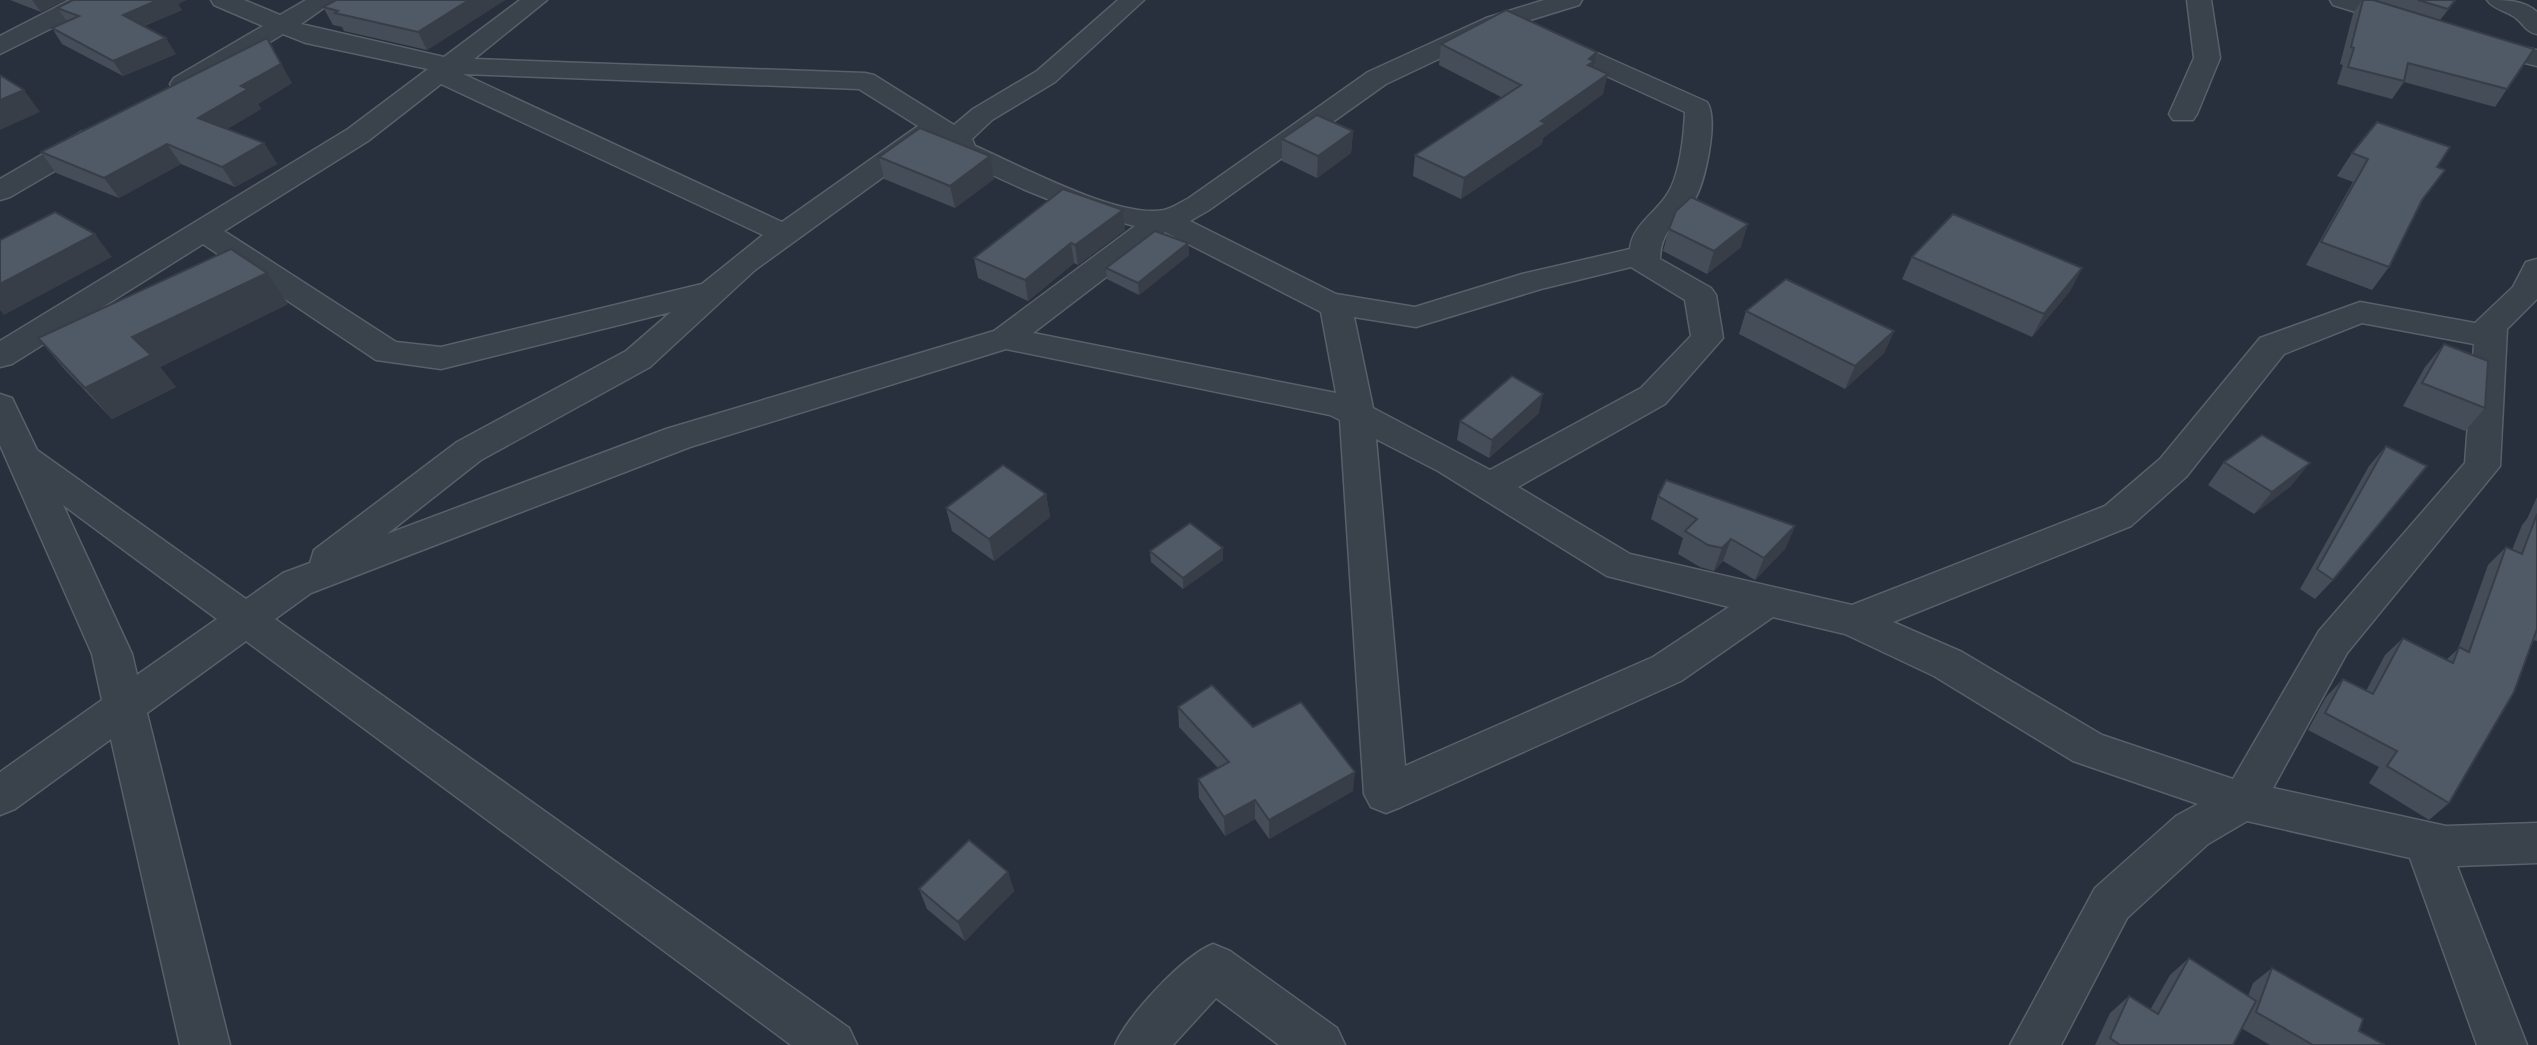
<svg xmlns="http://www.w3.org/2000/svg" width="2537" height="1045" font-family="'Sofia Sans Condensed',sans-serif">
<rect width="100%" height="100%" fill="#27303c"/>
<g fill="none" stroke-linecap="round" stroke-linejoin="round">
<g stroke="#58606a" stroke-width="3">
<g id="minor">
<polygon points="70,0 101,0 98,5 0,54 0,36"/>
<path d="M211,0H244L280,15L306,0H335L301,24L444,57L520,0H547L474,59L865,73L874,75L954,125L973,109L1037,71L1118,0H1144L1055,82L992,120L972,139L975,146C1019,165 1118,219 1164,210C1173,208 1181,202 1189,198L1368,72L1486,18L1544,0H1582L1579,5L1504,28L1386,84L1209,210L1190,221L1336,294L1415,307L1522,274L1630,249C1632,226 1654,214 1666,196C1680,177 1684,135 1685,112L1541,46L1537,41L1541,36H1559L1707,102C1719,120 1705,181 1695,199C1680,223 1661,227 1660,259L1711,288L1716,295L1723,338L1665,404L1518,487L1630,554L1852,605L2105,506L2160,459L2260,338L2360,302L2475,323L2513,287L2526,262L2537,259V299L2507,329L2500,466L2347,653L2273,788L2446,826L2537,823V863L2457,866L2527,1045H2477L2410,858L2247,821L2208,844L2127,918L2061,1045H2010L2095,888L2176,816L2198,804L2073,761L1934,676L1845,634L1773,617L1681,681L1401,807L1386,813L1371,807L1364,794L1340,420L1330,415L1006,349L690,447L311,593L275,619L849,1028L857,1045H791L246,641L147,713L230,1045H180L111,739L15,809L0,815V772L102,700L92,654L0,445V394L12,398L37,450L246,599L283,573L310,563L314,550L457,442L626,351L671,312L441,369L376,360L203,244L12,364L0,367V341L348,129L428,69L306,43L283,34L192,90H174L170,84L174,78L263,26L214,5ZM463,74L859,89L918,126L782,222ZM441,84L763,235L702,284L441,347L396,342L224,231L368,141ZM937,138L946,143L953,157L1023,189L1077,211L1135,226L994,331L666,429L387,534L481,460L650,367L755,270ZM1165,232L1321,312L1336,393L1033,333ZM1631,267L1685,300L1691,336L1641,388L1490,470L1373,408L1354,317L1416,327L1541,289ZM2362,323L2474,344L2465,463L2319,631L2233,779L2102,735L1962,652L1893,622L2131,526L2186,477L2284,354ZM1376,439L1438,471L1607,576L1729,607L1653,657L1405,766ZM63,505L217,619L137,675L132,654Z"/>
<polygon points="2187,0 2211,0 2220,58 2197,114 2193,120 2173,120 2169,114 2194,58"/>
<polygon points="2330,0 2367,0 2416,16 2419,21 2416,26 2407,28 2333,5"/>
<path d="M2487,0C2505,0 2524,0 2537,12V34C2525,32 2523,22 2513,16C2504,10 2493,9 2487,0Z"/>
<polygon points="2479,36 2537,50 2537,66 2470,49 2466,44 2470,39"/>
<polygon points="91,130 101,132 105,138 101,144 10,197 0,200 0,179 81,132"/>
<path d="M1213,944L1230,951L1337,1028L1345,1045H1279L1216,998L1173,1045H1115C1128,1015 1183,956 1213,944Z"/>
</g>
</g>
<use href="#minor" fill="#3a424c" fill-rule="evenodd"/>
</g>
<g fill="#454d58">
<polygon points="10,0 65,0 41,12"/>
<polygon points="73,0 186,0 178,4 182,10 144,26 176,54 123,76 62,44 52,28 67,21 57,8"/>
<polygon points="336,0 505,0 427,50 344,31 342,27 333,25 323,7"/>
<polygon points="2362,0 2373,0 2507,89 2495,107 2404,82 2392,99 2337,84 2343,65 2340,64 2353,14"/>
<polygon points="2376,0 2456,0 2440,20"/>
<polygon points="1441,44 1597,52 1594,68 1603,94 1543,138 1542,144 1461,199 1413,176 1415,155 1501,97 1439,65"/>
<polygon points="292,83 258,104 261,109 227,129 264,143 277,164 235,187 181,164 119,198 56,173 41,152"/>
<polygon points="1353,131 1351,153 1317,178 1282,161 1282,139"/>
<polygon points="2352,153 2437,167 2422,202 2389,267 2372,290 2306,265 2353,182 2337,176"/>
<polygon points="879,157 994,179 955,208 884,179"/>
<polygon points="1123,210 1125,230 1078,265 1074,263 1028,301 978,278 974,258"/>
<polygon points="1669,229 1741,247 1707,274 1663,251"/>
<polygon points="1188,243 1189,255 1139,295 1107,279 1106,268"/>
<polygon points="1912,257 2082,268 2070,291 2032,337 1902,279"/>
<polygon points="288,304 160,367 176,387 112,419 65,370 38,338"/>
<polygon points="1746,311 1894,331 1884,353 1845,389 1739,334"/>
<polygon points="2444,344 2485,408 2465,431 2403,406 2425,367"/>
<polygon points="1539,413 1489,458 1457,440 1460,421"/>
<polygon points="2386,446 2333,580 2315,599 2300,589 2369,466"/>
<polygon points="2224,462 2291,486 2254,514 2208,485"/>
<polygon points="1046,494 1050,517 994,561 952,531 946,508"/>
<polygon points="1658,496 1795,526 1785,549 1755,580 1723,561 1714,571 1700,567 1678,554 1683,538 1651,519"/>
<polygon points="2537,497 2537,641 2533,640 2449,803 2429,820 2369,783 2379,767 2308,730 2326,697 2343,679 2366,691 2385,655 2403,638 2446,660 2458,649 2488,565 2506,547 2512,550 2522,525 2527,519"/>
<polygon points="1150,551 1223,560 1183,589 1151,562"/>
<polygon points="1178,707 1253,727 1353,791 1269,839 1255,819 1225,836 1199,798 1198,779 1218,768 1179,727"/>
<polygon points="1008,872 1014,891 965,941 927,909 919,889"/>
<polygon points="2189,958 2248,996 2253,983 2272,968 2359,1031 2385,1045 2270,1045 2241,1028 2233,1045 2095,1045 2110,1013 2129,996 2150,1010 2170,975"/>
</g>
<g fill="#383e47">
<polygon points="32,0 65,0 41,12"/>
<polygon points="158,0 186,0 178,4 182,10 133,30 123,15"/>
<polygon points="469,0 505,0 427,50 418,32"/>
<polygon points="166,38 176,54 123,76 113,61"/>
<polygon points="267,38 292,83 258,104 261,109 212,138 198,118 241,86"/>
<polygon points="1597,52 1593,73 1584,86 1589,59"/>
<polygon points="1608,74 1603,94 1543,138 1542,144 1461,199 1464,178"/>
<polygon points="24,90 40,112 0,130 0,100"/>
<polygon points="1353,131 1351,153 1317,178 1318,156"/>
<polygon points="264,143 277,164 235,187 222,167"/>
<polygon points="167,144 181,164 119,198 104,178"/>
<polygon points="990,156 994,179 955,208 950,186"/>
<polygon points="1123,210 1125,230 1078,265 1075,245"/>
<polygon points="1748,224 1741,247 1707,274 1714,251"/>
<polygon points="95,234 112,257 4,315 0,310 0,284"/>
<polygon points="1071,243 1074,263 1028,301 1025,280"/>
<polygon points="1188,243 1189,255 1139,295 1138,283"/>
<polygon points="2082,268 2070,291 2032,337 2044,314"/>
<polygon points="267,273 288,304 160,367 176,387 112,419 85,388 132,337"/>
<polygon points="1894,331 1884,353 1845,389 1855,366"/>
<polygon points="1543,394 1539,413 1489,458 1492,440"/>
<polygon points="2310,463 2291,486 2254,514 2272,492"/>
<polygon points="1046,494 1050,517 994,561 989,539"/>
<polygon points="1795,526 1785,549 1755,580 1764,558"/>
<polygon points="1731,539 1723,561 1714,571 1722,548"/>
<polygon points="1223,548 1223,560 1183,589 1183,578"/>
<polygon points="1355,772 1353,791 1269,839 1269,820"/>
<polygon points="1255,800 1255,819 1225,836 1224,817"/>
<polygon points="1008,872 1014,891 965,941 958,922"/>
</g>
<g fill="#505966" stroke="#383e47" stroke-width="2">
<polygon points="73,0 158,0 123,15 166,38 113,61 52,28 79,16 57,8"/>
<polygon points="336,0 469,0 418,32 335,13 338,11 323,7"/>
<polygon points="2363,0 2373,0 2534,49 2507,89 2408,63 2404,81 2348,67 2354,48 2351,47"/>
<polygon points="2418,0 2455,0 2448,9"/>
<polygon points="1506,10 1597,52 1589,59 1594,61 1588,65 1608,74 1541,121 1546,123 1464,178 1415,155 1521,85 1441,44"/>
<polygon points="267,38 281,64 241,86 248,89 198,118 264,143 222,167 167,144 104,178 41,152"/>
<polygon points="0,75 24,90 0,100"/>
<polygon points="1317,115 1353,131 1318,156 1282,139"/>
<polygon points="2377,122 2450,147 2437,167 2445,170 2422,200 2389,267 2321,242 2368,159 2352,153"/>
<polygon points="920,128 990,156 950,186 879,157"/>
<polygon points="1063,189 1123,210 1075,245 1071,243 1025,280 974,258"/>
<polygon points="1691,197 1748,224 1714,251 1669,229 1676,211"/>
<polygon points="55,212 95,234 0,284 0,240"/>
<polygon points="1953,214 2082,268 2044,314 1912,257"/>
<polygon points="1155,231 1188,243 1138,283 1106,268"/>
<polygon points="231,249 267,273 132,337 151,355 85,388 38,338"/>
<polygon points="1786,279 1894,331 1855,366 1746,311"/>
<polygon points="2444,344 2488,361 2485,408 2422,383"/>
<polygon points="1512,376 1543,394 1492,440 1460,421"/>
<polygon points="2262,435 2310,463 2272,492 2224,462"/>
<polygon points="2386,446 2427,466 2333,580 2317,569"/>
<polygon points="1003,465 1046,494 989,539 946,508"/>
<polygon points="1666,480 1795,526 1764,558 1731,539 1722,548 1708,545 1685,531 1697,519 1658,496"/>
<polygon points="2537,514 2537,629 2514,692 2449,803 2387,766 2397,751 2325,713 2343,679 2373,694 2403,638 2453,663 2459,647 2469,652 2506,547 2522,554"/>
<polygon points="1190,523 1223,548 1183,578 1150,551"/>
<polygon points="1212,685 1253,727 1301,702 1355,772 1269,820 1255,800 1224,817 1198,779 1229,762 1178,707"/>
<polygon points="969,840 1008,872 958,922 919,889"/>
<polygon points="2189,958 2256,1001 2233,1045 2120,1045 2110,1038 2129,996 2158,1014"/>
<polygon points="2272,968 2363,1019 2359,1031 2385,1045 2313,1045 2256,1012"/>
</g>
</svg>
